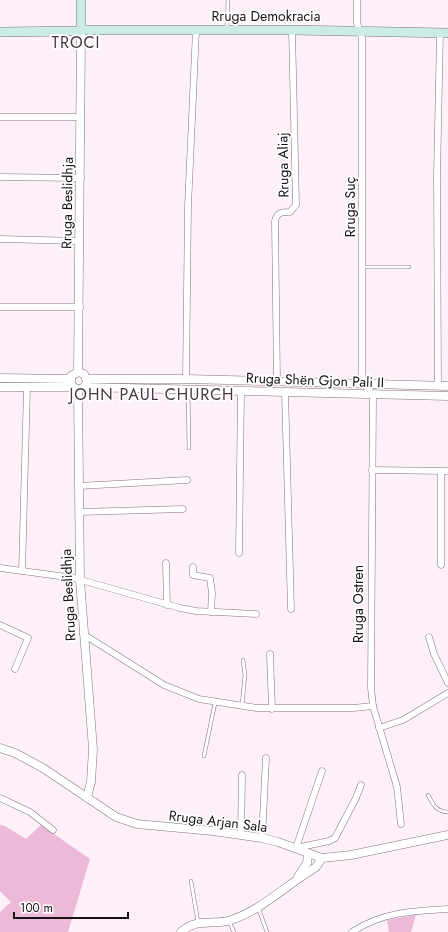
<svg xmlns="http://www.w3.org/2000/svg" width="448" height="932" font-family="Jost,sans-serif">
<rect width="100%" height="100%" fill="#fdf0f8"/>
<g fill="#edb9d9">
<polygon points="0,825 5,826 26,839 41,825 90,859 68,932 0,932 0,912 11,902 0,891"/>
<polygon points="416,915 411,932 389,932 387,920"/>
</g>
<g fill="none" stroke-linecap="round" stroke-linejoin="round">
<g stroke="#85727e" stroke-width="4">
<g id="service">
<polyline points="227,28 228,0"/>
<polyline points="361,267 409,267"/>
<polyline points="188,390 189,448"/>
<polyline points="242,705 245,675 243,660"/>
<polyline points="204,756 215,703"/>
<path d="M428,795C433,804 436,812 448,812"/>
<polyline points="191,881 198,922"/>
<polyline points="258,907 267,932"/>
<polyline points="229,921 234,932"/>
</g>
</g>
<g stroke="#85727e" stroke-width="7">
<g id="minor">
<polyline points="357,0 357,23 362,38 362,375 364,384 373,395 371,688 373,706 397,787 401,824"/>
<polyline points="0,117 81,117"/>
<polyline points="0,177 81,178"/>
<polyline points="0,239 80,241"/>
<polyline points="0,307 80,307"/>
<polyline points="186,379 188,206 196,30"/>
<path d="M277,381L275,221C277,212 282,212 290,212L296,205L292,30"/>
<polyline points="438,386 437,176 440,33"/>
<polyline points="285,392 291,609"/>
<polyline points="372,470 448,471"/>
<polyline points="441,472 441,565"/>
<polyline points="79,486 187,480"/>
<polyline points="79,512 183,509"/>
<polyline points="239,553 241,391"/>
<polyline points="166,563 167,605"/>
<polyline points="193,567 193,575 210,578 212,593 211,612"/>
<polyline points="0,568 74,578 180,608 196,611 256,614"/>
<polyline points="22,571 27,388"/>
<polyline points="0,625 28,638 15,669"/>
<polyline points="83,634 164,685 199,699 257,708 353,708 373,706"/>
<polyline points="429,637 434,654 448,683"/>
<polyline points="270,654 272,709"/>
<polyline points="379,728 403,720 448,693"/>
<polyline points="0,798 30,812 53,830"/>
<polyline points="241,835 242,775"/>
<polyline points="262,838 266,758"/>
<polyline points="296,848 329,841 335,838 356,798 361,785"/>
<polyline points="296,848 322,771"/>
<path d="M352,932C382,912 413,911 448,909"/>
</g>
</g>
<g stroke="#85727e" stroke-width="9">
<g id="tertiary">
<polyline points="78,372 81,34"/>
<polyline points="0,378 70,379"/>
<polyline points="87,379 186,379 448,386"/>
<polyline points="0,387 72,387"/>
<polyline points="85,387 87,381 84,374 78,372 71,376 71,385 78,390 85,387 448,396"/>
<polyline points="78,390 80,580 93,749 91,782 87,797"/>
<polyline points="0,748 15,753 43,768 116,817 137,824 213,831 262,838 278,842 322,858 351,855 448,835"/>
<polyline points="298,877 307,863 308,854"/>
<path d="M181,932C197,917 213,926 231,920C259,911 282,889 307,873L316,867L322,858"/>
</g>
</g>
<g stroke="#85727e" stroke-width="10">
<g id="secondary">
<polyline points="81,0 81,28"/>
<polyline points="84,30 292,30 448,33"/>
<polyline points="0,32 78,31"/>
</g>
</g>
<use href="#service" stroke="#fff" stroke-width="3"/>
<use href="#minor" stroke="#fff" stroke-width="6"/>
<use href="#tertiary" stroke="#fff" stroke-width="8"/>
<use href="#secondary" stroke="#cbebe6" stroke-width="9"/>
</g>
<g text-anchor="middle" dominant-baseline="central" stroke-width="3.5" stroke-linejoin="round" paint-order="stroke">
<g font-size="14" fill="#181115" stroke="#fff">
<text x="266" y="16">Rruga Demokracia</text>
<text transform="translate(283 165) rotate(-91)">Rruga Aliaj</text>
<text transform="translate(67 203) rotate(-89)">Rruga Beslidhja</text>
<text transform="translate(350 207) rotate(-90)">Rruga Suç</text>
<text transform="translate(315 380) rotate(2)">Rruga Shën Gjon Pali II</text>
<text transform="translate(68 595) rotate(-93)">Rruga Beslidhja</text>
<text transform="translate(358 604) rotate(-90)">Rruga Ostren</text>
<text transform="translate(218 821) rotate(7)">Rruga Arjan Sala</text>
</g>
<g font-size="16" letter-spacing="1" fill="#45353f" stroke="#fff">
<text x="76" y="42">TROCI</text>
<text x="152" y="394">JOHN PAUL CHURCH</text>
</g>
</g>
<path d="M14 912v6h114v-6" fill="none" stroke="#181115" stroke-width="2"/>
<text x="20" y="912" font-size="12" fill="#181115" stroke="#ffffff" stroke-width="3" paint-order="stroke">100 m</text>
</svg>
